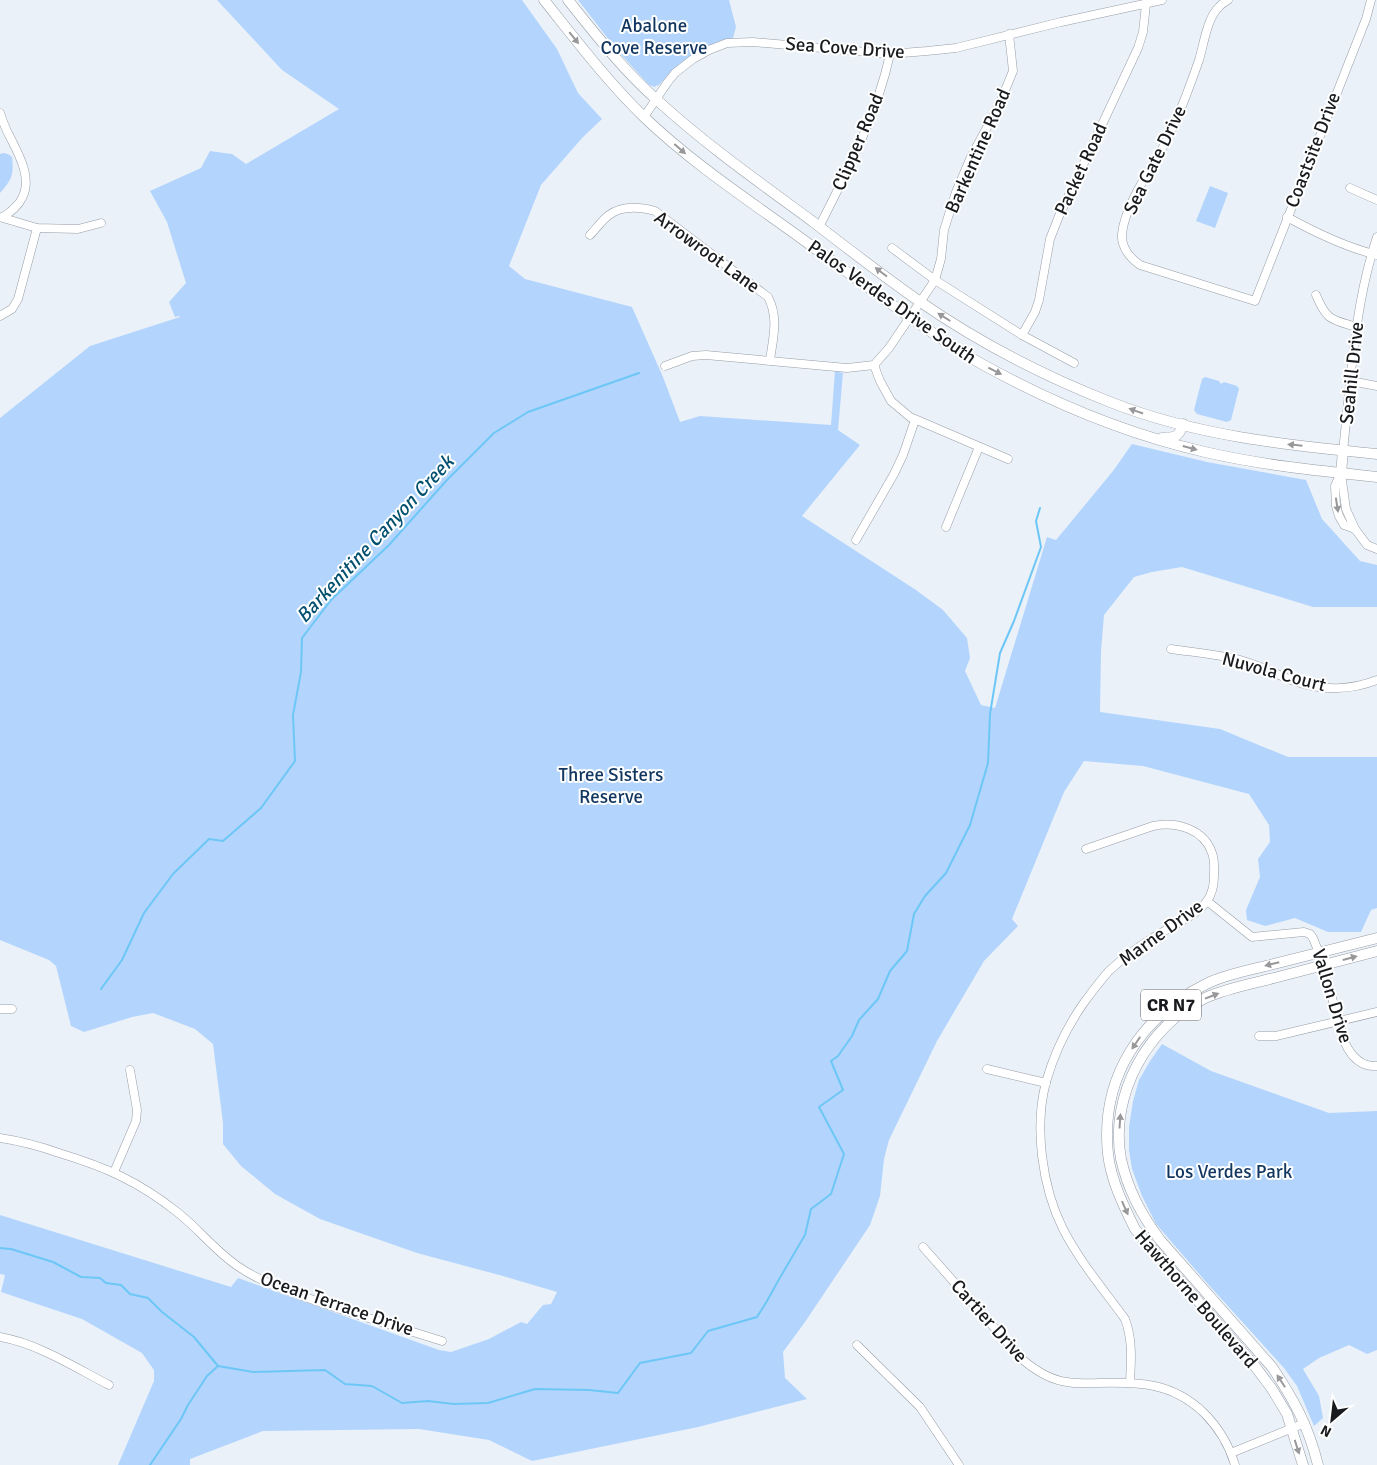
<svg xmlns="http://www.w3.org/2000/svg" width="1377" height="1465" font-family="Signika,sans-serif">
<rect width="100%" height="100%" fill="#eaf1f9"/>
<g fill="#b3d5fd">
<polygon points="217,0 522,0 557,49 578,93 602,119 583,137 541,185 509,266 525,279 632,307 663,377 680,422 700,416 831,425 835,371 843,373 838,430 860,445 802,516 916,590 943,610 967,638 970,658 965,671 981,705 995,708 1047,537 1056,540 1113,471 1132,444 1207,462 1306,480 1322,519 1360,561 1377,565 1377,607 1313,607 1182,567 1152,572 1134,577 1104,615 1101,651 1100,712 1220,729 1288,757 1377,757 1377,908 1371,910 1361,932 1328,932 1295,918 1265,926 1247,920 1246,910 1260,877 1258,859 1270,842 1269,825 1249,794 1143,766 1084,761 1064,792 1012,919 1018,926 984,961 937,1041 889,1140 884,1159 880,1196 870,1225 805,1322 783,1352 785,1378 807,1399 698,1427 532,1461 489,1440 419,1429 263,1431 190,1459 190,1465 118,1465 154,1381 154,1370 142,1353 82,1319 1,1292 5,1275 0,1274 0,1215 231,1287 238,1278 439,1350 451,1352 489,1339 521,1322 527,1324 543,1305 551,1304 557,1292 503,1276 417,1253 320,1219 275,1194 241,1166 223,1144 223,1123 213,1044 195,1029 153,1013 132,1017 84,1032 71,1026 56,966 49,960 0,940 0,418 90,346 180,317 179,316 175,317 169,302 186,283 167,222 150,191 201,168 210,151 232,154 246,164 339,109 282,70"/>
<path d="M578,0H729L736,27L733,38C700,44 680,63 658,86L657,85L655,87L649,85L616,49Z"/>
<path d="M3,153L8,154L12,157C14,175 12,179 0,193V154Z"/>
<polygon points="1210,186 1228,193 1215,228 1196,221"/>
<polygon points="1205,377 1219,381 1221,384 1224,382 1237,386 1239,389 1231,420 1227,422 1197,414 1194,410 1202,379"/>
<polygon points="1162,1044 1211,1071 1329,1113 1377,1111 1377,1350 1367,1354 1349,1345 1319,1358 1303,1369 1319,1396 1323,1418 1314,1426 1297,1386 1284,1368 1207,1283 1156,1224 1142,1196 1132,1169 1129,1150 1129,1127 1133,1101 1139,1080 1150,1061"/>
</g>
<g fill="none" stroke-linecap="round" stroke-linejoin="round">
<g stroke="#6dc7f6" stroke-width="2">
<polyline points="101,989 122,960 144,913 173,874 209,839 223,841 261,808 295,761 293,715 301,672 302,638 331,600 389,545 446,481 494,433 528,412 639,373"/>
<polyline points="0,1248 11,1249 53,1262 81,1277 100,1278 106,1283 121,1285 130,1294 148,1298 162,1312 194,1337 218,1366"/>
<polyline points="150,1465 181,1419 188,1405 207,1376 218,1366 253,1372 325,1370 345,1384 372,1386 402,1403 428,1401 454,1404 488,1403 535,1389 589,1390 618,1393 640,1363 691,1353 708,1331 757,1317 767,1301 778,1281 805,1235 811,1209 831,1194 844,1154 819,1107 843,1090 831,1061 838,1056 852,1036 859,1020 878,999 890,971 907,951 914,914 925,896 946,873 970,825 988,763 990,714 1000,653 1014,621 1041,547 1036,521 1040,508"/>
</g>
<g stroke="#979da5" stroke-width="9">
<g id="minor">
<path d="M1228,0C1225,2 1221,4 1219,7C1207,18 1204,44 1199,60C1190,86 1180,113 1168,138C1154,165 1125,203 1122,234C1121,247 1130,258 1140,265L1255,301L1366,19L1371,0"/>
<path d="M0,113C3,121 5,128 9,135C18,153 33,178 22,198C18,207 10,212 3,217"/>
<polyline points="644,117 667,83 675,73 693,59 709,50 727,43 753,42 890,54 927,51 956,48 1061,22 1162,0"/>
<polyline points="1350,188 1377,200"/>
<polyline points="0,217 37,228 78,229 101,223"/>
<path d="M1287,217C1316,233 1345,247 1377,255"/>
<path d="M819,227C847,172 877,115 890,54"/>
<path d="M590,235C596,229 602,220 609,215C623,205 640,207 655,211L768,297C779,318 773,338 770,360"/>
<polyline points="892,248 935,280 1022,335 1074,363"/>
<path d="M1316,295C1327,321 1331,319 1356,327"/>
<polyline points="0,316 12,309 18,299 37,228"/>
<polyline points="1022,335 1035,312 1039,300 1050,239 1059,216 1138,48 1143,32 1146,4"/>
<polyline points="874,365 880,381 891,401 910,417 1008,459"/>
<polyline points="665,366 692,356 706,355 847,368 874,365 889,348 935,280 941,259 944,230 956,192 970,159 999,105 1013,71 1009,34"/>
<polyline points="1351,381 1377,386"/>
<path d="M1343,451C1351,379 1354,306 1377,237"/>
<polyline points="1341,473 1346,509 1355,529 1367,545 1377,549"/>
<polyline points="1341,473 1335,486 1336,506 1339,516 1344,525 1355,529"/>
<polyline points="946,527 979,447"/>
<polyline points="856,540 894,474 903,455 915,420"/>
<path d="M1171,649C1192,652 1215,654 1236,659C1257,664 1277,675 1297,682C1323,691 1352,690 1377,680"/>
<path d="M1086,849L1153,826C1176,821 1204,829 1212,853C1215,860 1214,869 1214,876C1214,884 1212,894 1207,901C1197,916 1167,928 1151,939C1136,948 1122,959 1109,971C1100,981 1091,993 1083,1004C1067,1027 1054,1054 1046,1082C1034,1127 1042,1187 1063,1229C1080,1262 1104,1290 1125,1319C1133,1340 1131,1361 1130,1382"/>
<path d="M1207,901L1252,937L1304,932L1310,934L1313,938L1319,953L1345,1043C1351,1056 1361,1067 1377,1066"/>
<polyline points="0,1009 12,1009"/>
<polyline points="1259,1036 1276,1036 1377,1012"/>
<polyline points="987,1069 1046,1083"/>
<path d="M0,1138C20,1141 39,1146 59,1153C105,1167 138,1181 177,1212C199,1229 216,1252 239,1267C264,1284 292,1292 319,1302C360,1316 401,1328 442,1341"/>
<polyline points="114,1172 136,1121 137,1110 130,1070"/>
<path d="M923,1247L1023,1360C1035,1370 1050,1380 1067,1382C1076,1384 1087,1383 1097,1383C1139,1382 1172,1382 1204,1413C1218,1427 1229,1445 1235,1465"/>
<path d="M0,1337C39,1344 74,1367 109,1385"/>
<polyline points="857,1345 920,1407 959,1465"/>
<polyline points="1231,1453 1305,1423"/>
</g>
</g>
<g stroke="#979da5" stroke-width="11">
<g id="major">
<path d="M544,0C576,40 607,81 644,117C694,165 753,203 809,244C853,276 896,309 942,339C955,347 967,356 980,363C1050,402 1126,434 1205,452C1261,465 1320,471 1377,477"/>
<path d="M568,0C596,35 623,70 657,100C705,144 759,182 812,221C847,248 883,276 919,301C978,342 1044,376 1110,402C1196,436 1286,445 1377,454"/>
<path d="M1162,438C1175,438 1179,437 1183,424"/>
<polyline points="1341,473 1343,451"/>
<path d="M1303,1465L1287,1414L1272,1389L1254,1365L1135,1229C1123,1205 1111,1180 1108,1154C1100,1077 1141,1016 1208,983C1224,975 1252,969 1270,965C1306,956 1341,947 1377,938"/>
<path d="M1318,1465C1308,1425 1294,1400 1272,1367L1160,1240C1141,1214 1128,1190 1121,1159C1109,1095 1148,1026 1205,998C1227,988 1251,984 1274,978C1309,969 1343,960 1377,951"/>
</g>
</g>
<use href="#minor" stroke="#fff" stroke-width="8"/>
<use href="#major" stroke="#fff" stroke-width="10"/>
</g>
<defs><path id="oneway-solid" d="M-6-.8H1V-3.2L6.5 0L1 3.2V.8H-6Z" transform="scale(1.25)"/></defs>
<g fill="#98989a">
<use href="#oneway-solid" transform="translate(574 38) rotate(51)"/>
<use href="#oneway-solid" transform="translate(680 149) rotate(41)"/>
<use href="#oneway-solid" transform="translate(881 272) rotate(-143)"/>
<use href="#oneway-solid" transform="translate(944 317) rotate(-148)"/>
<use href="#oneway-solid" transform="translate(995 371) rotate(27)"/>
<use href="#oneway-solid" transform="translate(1136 411) rotate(-161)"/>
<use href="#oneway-solid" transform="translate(1295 445) rotate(-174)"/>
<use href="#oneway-solid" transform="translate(1190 448) rotate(15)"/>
<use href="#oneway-solid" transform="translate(1337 505) rotate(81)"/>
<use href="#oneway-solid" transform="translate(1350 958) rotate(-15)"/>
<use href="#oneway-solid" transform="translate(1272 964) rotate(166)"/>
<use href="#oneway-solid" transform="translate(1212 996) rotate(-21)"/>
<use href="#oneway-solid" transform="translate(1136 1043) rotate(124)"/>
<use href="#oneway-solid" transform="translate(1120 1121) rotate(-86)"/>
<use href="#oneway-solid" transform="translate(1125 1208) rotate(66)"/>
<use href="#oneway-solid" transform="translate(1281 1381) rotate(-123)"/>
<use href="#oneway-solid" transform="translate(1297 1447) rotate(72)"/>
</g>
<g text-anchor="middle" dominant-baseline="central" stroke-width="4" stroke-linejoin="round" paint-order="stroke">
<rect fill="#fff" stroke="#5e5f62" stroke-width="1" x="1141" y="989.5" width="60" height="31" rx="4"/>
<g font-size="18" font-weight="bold" fill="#191b1e">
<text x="1171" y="1005">CR N7</text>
</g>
<g font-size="19" fill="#11365f" stroke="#fff">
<text x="654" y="26">Abalone<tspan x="654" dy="22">Cove Reserve</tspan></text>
<text x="611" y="775">Three Sisters<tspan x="611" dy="22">Reserve</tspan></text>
<text x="1229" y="1172">Los Verdes Park</text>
</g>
<g font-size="19" fill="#191b1e" stroke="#fff">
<text transform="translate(845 48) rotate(4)">Sea Cove Drive</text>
<text transform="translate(858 142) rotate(-67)">Clipper Road</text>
<text transform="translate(1313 150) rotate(-69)">Coastsite Drive</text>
<text transform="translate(978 151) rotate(-66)">Barkentine Road</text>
<text transform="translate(1155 160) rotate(-64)">Sea Gate Drive</text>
<text transform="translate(1081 169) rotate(-65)">Packet Road</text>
<text transform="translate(707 252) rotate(36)">Arrowroot Lane</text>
<text transform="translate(892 302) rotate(35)">Palos Verdes Drive South</text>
<text transform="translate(1352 373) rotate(-84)">Seahill Drive</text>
<text transform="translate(1274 672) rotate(15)">Nuvola Court</text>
<text transform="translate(1161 933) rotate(-36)">Marne Drive</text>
<text transform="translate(1332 996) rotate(73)">Vallon Drive</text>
<text transform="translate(1196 1299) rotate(49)">Hawthorne Boulevard</text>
<text transform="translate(337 1304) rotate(19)">Ocean Terrace Drive</text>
<text transform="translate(989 1321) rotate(48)">Cartier Drive</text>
</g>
<g font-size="20" font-style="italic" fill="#02506f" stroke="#fff">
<text transform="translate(375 539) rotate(-47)">Barkenitine Canyon Creek</text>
</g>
</g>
<g transform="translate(1332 1420) rotate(208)" stroke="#ffffff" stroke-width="4" paint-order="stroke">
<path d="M0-4L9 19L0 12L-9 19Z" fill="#191b1e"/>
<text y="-8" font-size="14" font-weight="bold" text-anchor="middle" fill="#191b1e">N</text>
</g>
</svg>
